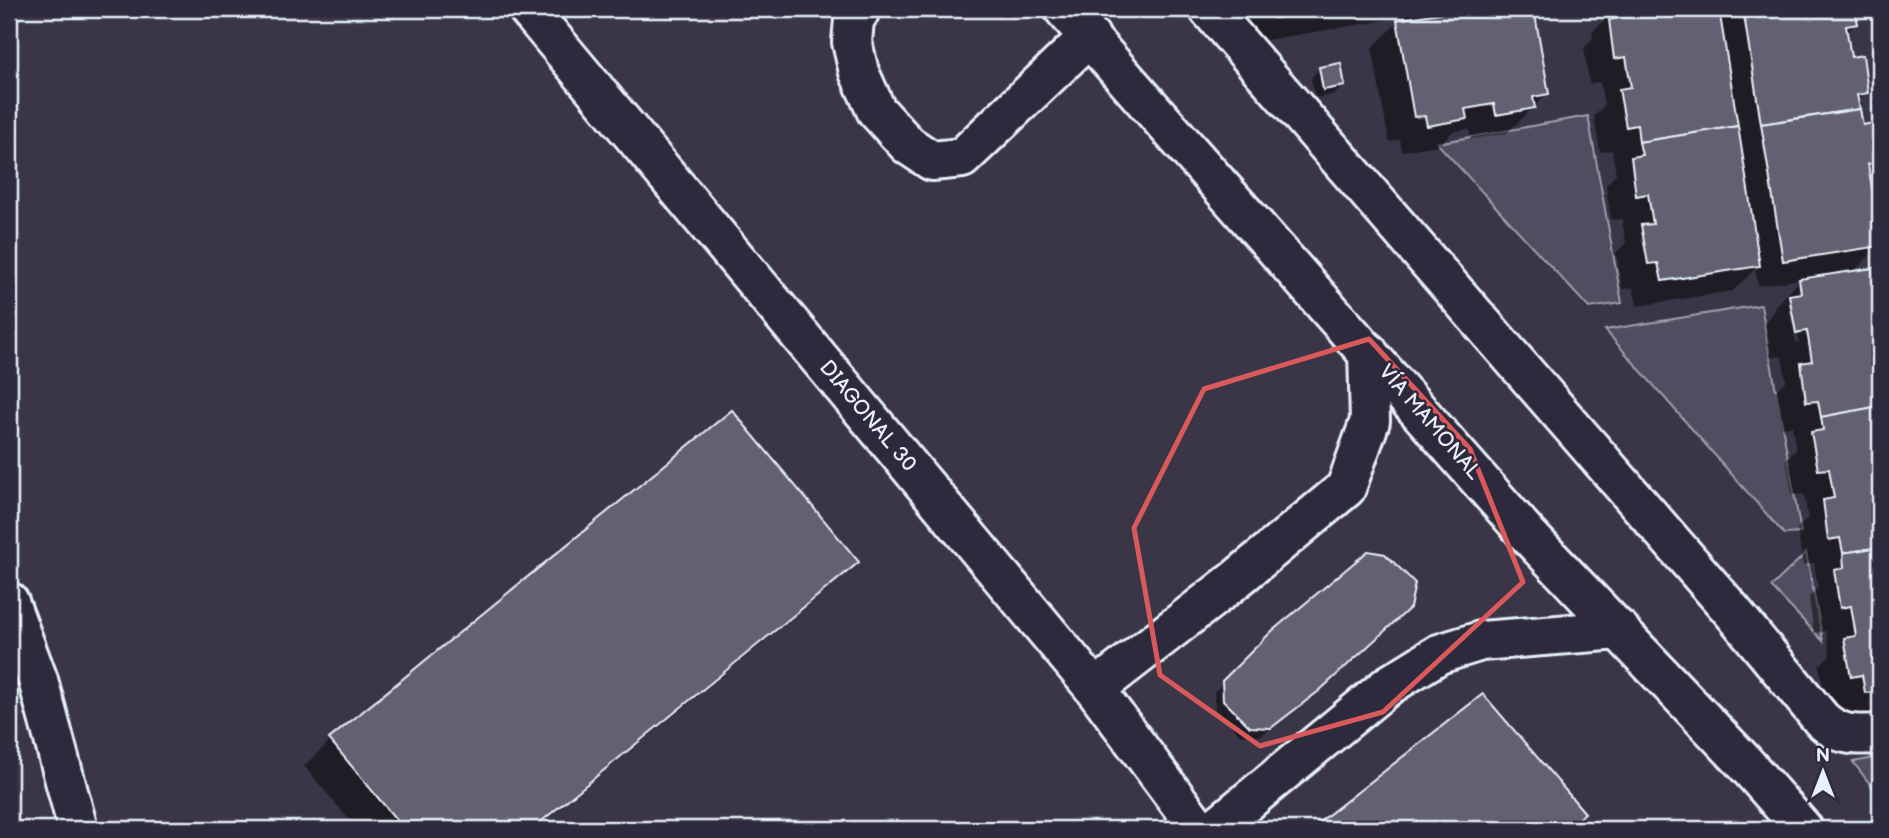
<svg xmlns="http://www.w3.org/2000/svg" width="1889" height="838" font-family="'Balsamiq Sans',sans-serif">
<rect width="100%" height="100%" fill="#3a3648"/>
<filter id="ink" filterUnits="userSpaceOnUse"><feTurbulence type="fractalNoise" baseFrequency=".0143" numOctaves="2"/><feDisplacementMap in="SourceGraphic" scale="14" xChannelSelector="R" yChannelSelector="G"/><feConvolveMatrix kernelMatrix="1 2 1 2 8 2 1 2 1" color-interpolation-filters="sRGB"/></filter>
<g filter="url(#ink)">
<g fill="#504e5f" stroke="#9ca0ac" stroke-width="2">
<polygon points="1588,116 1622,303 1589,308 1437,143"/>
<polygon points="1761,305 1801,533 1784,534 1605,330"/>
<polygon points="1806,553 1823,641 1771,587"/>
<polygon points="1880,757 1880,797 1853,762"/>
</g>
<g fill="#0007" fill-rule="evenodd">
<polygon points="1242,9 1452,9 1248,43"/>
<polygon points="1474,9 1533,9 1547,94 1507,133 1471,139 1469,129 1452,132 1439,145 1402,151 1400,140 1389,142 1372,48 1398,22"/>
<path d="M1616,9H1853L1856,23L1846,34L1850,59L1866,93L1857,103L1861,127L1878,161L1868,171L1872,196L1880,194V245L1852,273L1880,268V711L1839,718L1836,700L1826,701L1819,666L1830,655L1826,631L1814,633L1809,597L1818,588L1814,563L1803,565L1797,528L1808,518L1804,494L1792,495L1786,459L1796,449L1792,426L1781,427L1775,391L1786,381L1782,356L1770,358L1764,322L1774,312V307L1801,279L1758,286L1755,269L1733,291L1637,306L1633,288L1622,289L1616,253L1626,243L1622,219L1611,220L1606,185L1616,174L1612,150L1600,152L1594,116L1604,106L1600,82L1589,84L1584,48L1593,38L1592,32ZM1788,302H1792L1799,342H1796Z"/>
<polygon points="1319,69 1343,85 1335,94 1315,98 1311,78"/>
<polygon points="731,412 856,562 830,588 535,829 357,829 304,766 330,741"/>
<polygon points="1273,633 1308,700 1260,736 1241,735 1215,709 1214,692"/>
<polygon points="1482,696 1574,822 1565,829 1314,829"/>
</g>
<g fill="#636171" stroke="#e8f1f8" stroke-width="2">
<polygon points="1272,9 1329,9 1274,18"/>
<polygon points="1463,9 1534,9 1549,94 1533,97 1535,108 1496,115 1494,104 1465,109 1467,119 1427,126 1425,116 1414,117 1397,20"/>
<polygon points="1618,9 1719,9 1738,126 1639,142 1637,125 1626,127 1619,89 1631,87 1626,57 1614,59 1609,20 1620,18"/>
<polygon points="1743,9 1855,9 1858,24 1846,26 1851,57 1863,55 1868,93 1857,95 1860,109 1761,124"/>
<polygon points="1341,63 1345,86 1323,90 1319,67"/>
<polygon points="1860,109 1863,125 1873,123 1880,162 1868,164 1873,194 1880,192 1880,246 1783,261 1761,124"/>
<polygon points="1738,126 1760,266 1662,281 1658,263 1648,264 1641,225 1653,224 1648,194 1636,196 1631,157 1642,155 1639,142"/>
<polygon points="1880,267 1880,406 1821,417 1818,401 1806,402 1801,363 1812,361 1807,331 1796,333 1789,295 1801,293 1799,279"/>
<polygon points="1880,406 1880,547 1843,553 1840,538 1828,540 1823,500 1834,498 1829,469 1818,470 1811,432 1823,430 1821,417"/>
<polygon points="732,410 859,562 532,829 404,829 329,739"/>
<polygon points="1880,547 1880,691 1865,693 1862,675 1851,677 1844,638 1856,636 1851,606 1840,608 1834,570 1844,568 1843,553"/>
<polygon points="1368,551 1385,554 1415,583 1410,608 1319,691 1271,728 1250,727 1223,700 1222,681 1272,631"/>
<polygon points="1483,694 1585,813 1566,829 1323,829 1318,823"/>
</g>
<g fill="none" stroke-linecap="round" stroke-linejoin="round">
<g stroke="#e8f1f8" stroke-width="44">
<g id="minor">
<polyline points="528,9 1095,689 1199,829"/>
<polyline points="861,9 854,20 852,42 859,72 876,110 908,145 932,161 962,158 1090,36"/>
<path d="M1209,9L1733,612L1822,720C1841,737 1856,735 1880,734"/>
<polyline points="9,602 38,680 78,829"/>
<polyline points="1095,689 1234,581 1346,488 1370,421 1368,352"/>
<polyline points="1214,829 1389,685 1439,654 1481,641 1620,630"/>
</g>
</g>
<g stroke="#e8f1f8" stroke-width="44">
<polyline id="major" points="1064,9 1528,535 1744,762 1803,829"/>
</g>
<use href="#minor" stroke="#2f2a3d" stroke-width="38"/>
<use href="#major" stroke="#2f2a3d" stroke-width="38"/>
</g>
</g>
<path fill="none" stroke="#da5a5c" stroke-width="5" stroke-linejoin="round" d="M1369,339L1470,449L1523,582L1383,712L1260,746L1160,675L1134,528L1204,389Z"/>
<g text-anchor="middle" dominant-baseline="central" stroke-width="5" stroke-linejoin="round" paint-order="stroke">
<g font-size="21" fill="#e8f1f8" stroke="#2f2a3d">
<text transform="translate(868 416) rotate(50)">DIAGONAL 30</text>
<text transform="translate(1430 422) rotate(49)">VÍA MAMONAL</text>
</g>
</g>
<rect width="1889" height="838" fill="none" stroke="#2f2a3d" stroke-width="35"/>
<rect x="18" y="18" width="1854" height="803" fill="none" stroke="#e8f1f8" stroke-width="2.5" filter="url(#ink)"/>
<g transform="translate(1823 772)" stroke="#2f2a3d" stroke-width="5" paint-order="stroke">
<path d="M0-5L12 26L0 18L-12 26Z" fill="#e8f1f8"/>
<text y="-10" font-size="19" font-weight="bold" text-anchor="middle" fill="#e8f1f8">N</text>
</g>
</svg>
